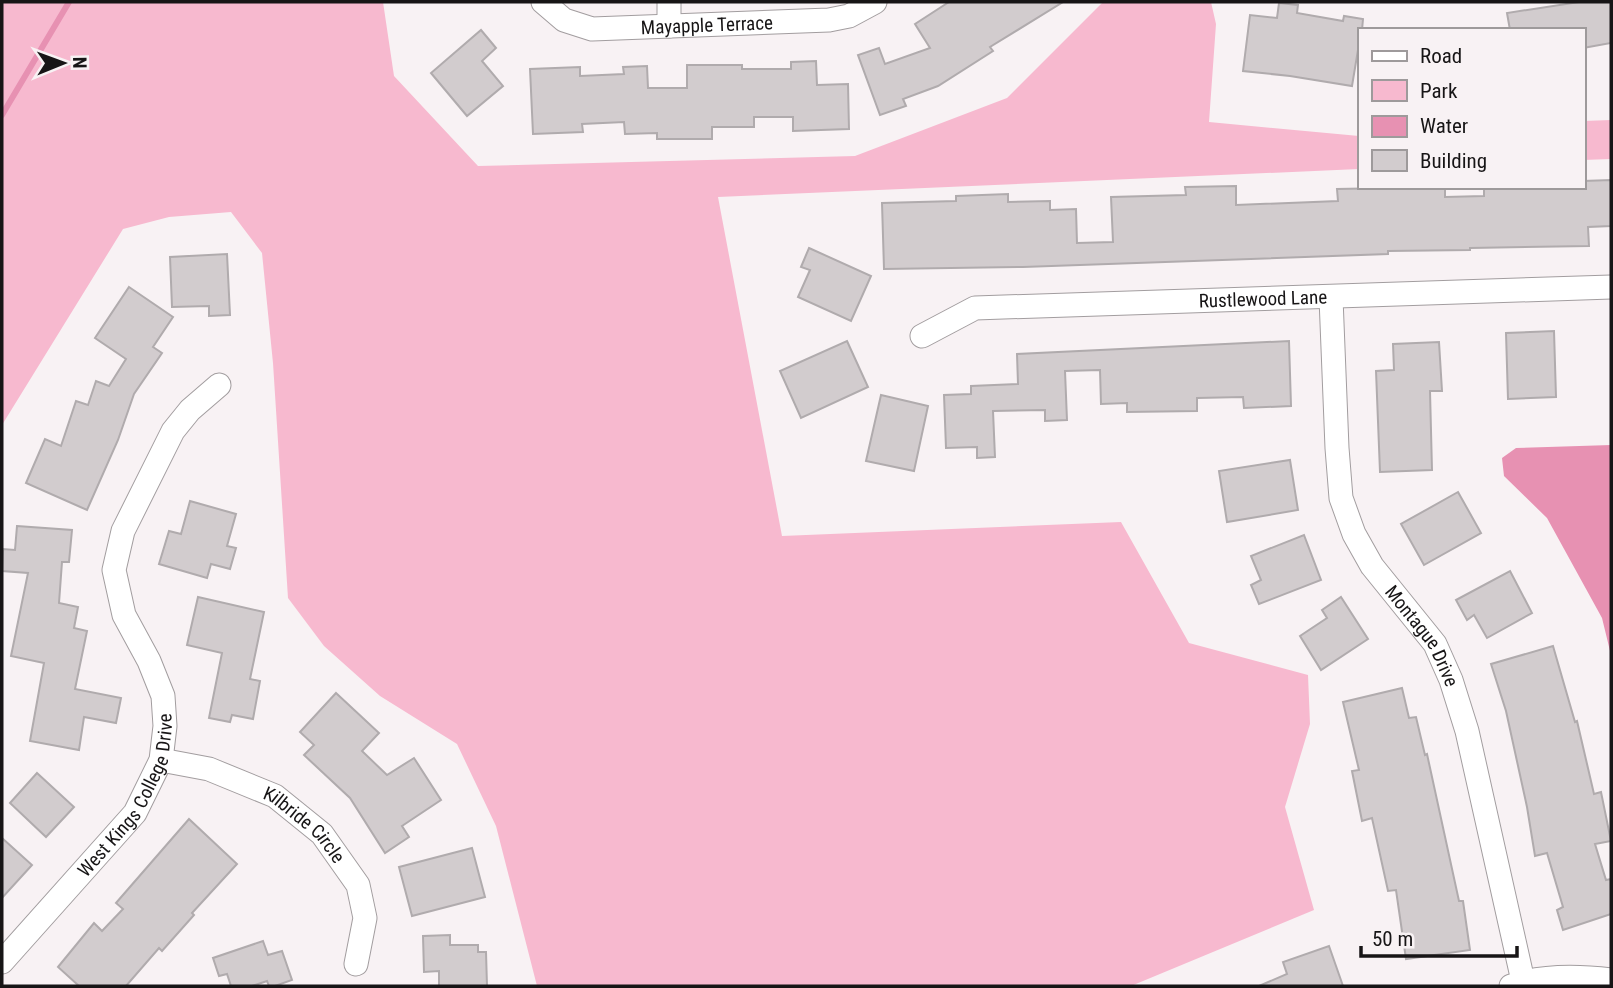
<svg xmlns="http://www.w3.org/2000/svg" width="1613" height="988" font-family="'Roboto Condensed',sans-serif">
<rect width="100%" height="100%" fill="#f8f2f4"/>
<g fill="#f7b9cf">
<polygon points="2,2 383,2 394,76 478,166 855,156 1007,98 1103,2 1211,2 1216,24 1209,122 1359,136 1359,169 718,197 782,536 1121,522 1189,643 1308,675 1310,724 1285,807 1314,910 1131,986 537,986 496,826 457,744 380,696 324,646 288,598 273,363 262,253 231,212 169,217 123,229 2,425"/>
<polygon points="1611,120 1611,159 1583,160 1583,121"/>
</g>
<polygon fill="#e791b2" points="1611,445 1611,655 1602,618 1547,518 1504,476 1502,458 1516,448"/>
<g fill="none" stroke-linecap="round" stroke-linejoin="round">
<polyline stroke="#e791b2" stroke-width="6" points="2,115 69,2"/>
</g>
<g fill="#d2ccce" stroke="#b0abad" stroke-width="2">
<polygon points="949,2 1063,2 990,47 993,51 938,86 903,99 906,106 880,115 858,55 879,48 885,64 930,48 915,24"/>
<polygon points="1579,2 1611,2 1611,43 1583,48 1583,30 1510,30 1507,13"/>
<polygon points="1279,3 1298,5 1297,13 1343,21 1344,16 1363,19 1362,30 1359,30 1359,44 1352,86 1290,76 1243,71 1250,15 1277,18"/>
<polygon points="481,30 496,48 482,61 503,86 467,116 431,73"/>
<polygon points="816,61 817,85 848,84 849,129 793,131 793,117 754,117 754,127 712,127 712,139 657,139 657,133 625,134 624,122 582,124 583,132 533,134 530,69 580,67 580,76 624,74 623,67 647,66 648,88 687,88 687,65 742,65 742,69 791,69 791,62"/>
<polygon points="1611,180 1611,226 1588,227 1589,246 1470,248 1470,250 1388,251 1388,254 1023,267 884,269 882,203 956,201 956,196 1008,194 1008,202 1050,201 1050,210 1076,209 1077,243 1113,242 1111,197 1186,195 1185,187 1236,186 1236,205 1338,201 1337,189 1445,187 1445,197 1484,196 1484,187 1583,187 1583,181"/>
<polygon points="809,248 871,276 851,321 798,297 810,270 801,267"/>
<polygon points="227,254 230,315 209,316 209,306 172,307 170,257"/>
<polygon points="129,287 173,317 153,347 162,353 134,394 118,440 87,510 26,483 45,439 61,446 76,401 88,405 96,381 109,386 126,359 95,338"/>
<polygon points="1554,331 1556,397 1508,399 1506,333"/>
<polygon points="847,341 868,387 801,418 780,371"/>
<polygon points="1289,341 1291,406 1244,408 1243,397 1197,398 1197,411 1127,412 1127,403 1101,404 1100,370 1065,371 1067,420 1045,421 1045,410 993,411 995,457 977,458 977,447 946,448 944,395 971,394 971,386 1018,384 1017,354"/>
<polygon points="1439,342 1442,391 1430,391 1432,470 1380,472 1376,371 1394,370 1393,344"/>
<polygon points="881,395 928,406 914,471 866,461"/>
<polygon points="1290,460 1298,510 1227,522 1219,471"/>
<polygon points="1458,492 1481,533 1424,565 1401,524"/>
<polygon points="190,501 236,514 227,546 236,548 230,569 211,564 207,578 159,564 169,531 181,534"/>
<polygon points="17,526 72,530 69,562 62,562 59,603 78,607 74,628 87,631 75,689 121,698 116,723 84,717 79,750 30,741 44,663 11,656 28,573 2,571 3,549 15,550"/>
<polygon points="1304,535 1321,580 1259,604 1251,585 1261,580 1251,556"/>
<polygon points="1510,571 1532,613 1487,638 1474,615 1467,620 1456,600"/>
<polygon points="198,597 264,612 250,679 260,681 253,719 232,715 230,722 209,718 222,653 187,645"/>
<polygon points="1341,597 1368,639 1321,670 1300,636 1327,618 1322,610"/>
<polygon points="1553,646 1575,722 1577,721 1594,794 1601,792 1611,841 1595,844 1606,880 1611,879 1611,914 1563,930 1557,910 1563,907 1547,853 1535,856 1527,807 1506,711 1491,664"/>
<polygon points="1402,688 1409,718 1416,717 1425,755 1427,754 1459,901 1463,901 1470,950 1406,959 1396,890 1388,891 1372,818 1362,821 1352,771 1359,770 1343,702"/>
<polygon points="336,693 379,733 362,751 387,775 414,758 441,800 402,826 409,837 385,853 350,798 304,755 314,745 300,732"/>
<polygon points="37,773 74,807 46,837 10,803"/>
<polygon points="189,819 237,864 192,913 194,915 162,951 159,948 126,986 79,986 58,967 94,923 102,931 123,909 116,903"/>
<polygon points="2,838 32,865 2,898"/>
<polygon points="472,848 485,897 412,916 399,867"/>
<polygon points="450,935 450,945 478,945 478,952 486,952 487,986 439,986 439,971 424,972 423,936"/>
<polygon points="263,941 268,955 282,951 292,980 275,986 269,986 267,981 252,986 231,986 227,974 219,976 213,958"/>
<polygon points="1329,946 1343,986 1259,986 1287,974 1283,962"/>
</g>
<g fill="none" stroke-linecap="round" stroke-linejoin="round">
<g stroke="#a29d9f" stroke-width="25">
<g id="minor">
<path id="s1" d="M543,2L564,20L592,29L829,20L849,16L875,2"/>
<polyline points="669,26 669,2"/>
<path id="s2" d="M1331,298L1337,448L1341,498L1354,534L1372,566L1435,644L1451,680L1467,731L1523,981"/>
<path id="s3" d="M922,336L975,308L1611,287"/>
<path id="s4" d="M161,760L209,769L275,796L322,834L358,885L365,918L356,964"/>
<path id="s5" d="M2,962L135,813L161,760L165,726L163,696L149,661L124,615L114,570L123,531L173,431L190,410L219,385"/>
<path d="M1511,986C1542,975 1579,976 1611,980"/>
</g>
</g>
<use href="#minor" stroke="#fff" stroke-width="23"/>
</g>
<g text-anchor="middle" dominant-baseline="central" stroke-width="5" stroke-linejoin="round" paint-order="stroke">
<g font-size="19" fill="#171516" stroke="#f8f2f4">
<text stroke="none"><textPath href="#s1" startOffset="172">Mayapple Terrace</textPath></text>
<text stroke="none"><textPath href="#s3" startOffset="348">Rustlewood Lane</textPath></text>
<text stroke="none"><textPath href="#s2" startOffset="362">Montague Drive</textPath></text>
<text stroke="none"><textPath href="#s5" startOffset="212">West Kings College Drive</textPath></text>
<text stroke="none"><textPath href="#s4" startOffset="161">Kilbride Circle</textPath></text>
</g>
</g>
<rect width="1613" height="988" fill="none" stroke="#171516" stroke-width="7"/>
<rect x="1358" y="28" width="228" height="161" fill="#f8f2f4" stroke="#9e9a9b" stroke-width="2"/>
<rect x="1372" y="51" width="35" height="10" fill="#ffffff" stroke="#9e9a9b" stroke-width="2"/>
<text x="1420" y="63" font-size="21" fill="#171516">Road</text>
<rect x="1372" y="80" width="35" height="21" fill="#f7b9cf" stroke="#9e9a9b" stroke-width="2"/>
<text x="1420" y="98" font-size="21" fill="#171516">Park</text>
<rect x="1372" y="116" width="35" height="21" fill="#e791b2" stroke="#9e9a9b" stroke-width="2"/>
<text x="1420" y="133" font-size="21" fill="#171516">Water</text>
<rect x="1372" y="150" width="35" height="21" fill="#d2ccce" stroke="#9e9a9b" stroke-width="2"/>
<text x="1420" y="168" font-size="21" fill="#171516">Building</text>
<g transform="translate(63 63) rotate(89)" stroke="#f8f2f4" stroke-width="5" paint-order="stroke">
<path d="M0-5L12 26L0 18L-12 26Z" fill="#171516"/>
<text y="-10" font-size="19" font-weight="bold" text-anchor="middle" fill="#171516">N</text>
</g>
<path d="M1361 946v10h156v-10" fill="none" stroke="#171516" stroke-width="3.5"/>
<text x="1372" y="946" font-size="21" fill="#171516" stroke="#f8f2f4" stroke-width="5" paint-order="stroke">50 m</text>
</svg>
